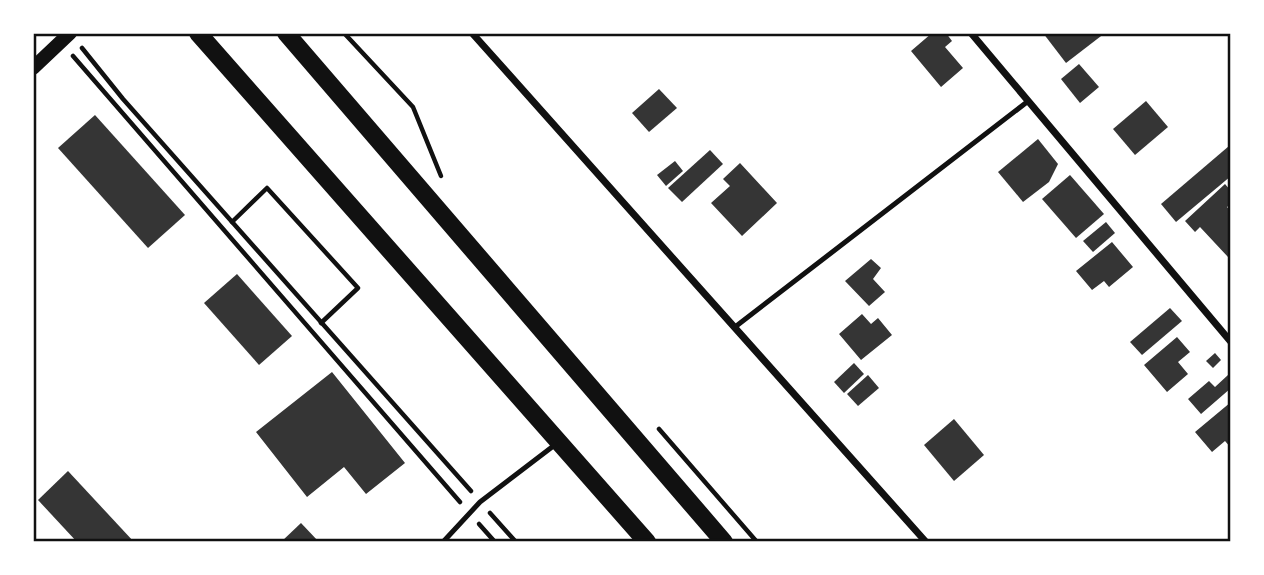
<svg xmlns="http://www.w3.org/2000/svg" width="1264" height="575" font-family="'Playfair Display',serif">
<rect width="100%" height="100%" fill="#fff"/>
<g fill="#353535">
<polygon points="932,33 946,33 952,41 945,47 963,68 941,87 911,51"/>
<polygon points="1043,33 1105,33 1066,63"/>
<polygon points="1079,64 1099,87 1080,103 1061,79"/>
<polygon points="659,89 677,108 649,132 632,113"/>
<polygon points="1146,101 1168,127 1135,155 1113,129"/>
<polygon points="95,115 185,215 148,248 58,148"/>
<polygon points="1038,139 1058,164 1049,182 1023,202 998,172"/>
<polygon points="1229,146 1231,176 1176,222 1161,204"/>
<polygon points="710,150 723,164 682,202 668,188"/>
<polygon points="675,161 683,171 666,186 657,175"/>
<polygon points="740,163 777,203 742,236 711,203 730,186 723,179"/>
<polygon points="1070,175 1104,214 1076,238 1042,199"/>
<polygon points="1225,184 1231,191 1231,204 1227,207 1231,212 1231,255 1228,257 1200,227 1195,232 1185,221"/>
<polygon points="1106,222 1115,233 1093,252 1083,241"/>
<polygon points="1112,242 1133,267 1109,287 1104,281 1092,290 1076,271"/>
<polygon points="871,259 881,268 873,279 885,292 869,306 845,281"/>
<polygon points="237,274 292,336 259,365 204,303"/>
<polygon points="1170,308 1182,321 1142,355 1130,342"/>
<polygon points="862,314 871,324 878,318 892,335 861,360 839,334"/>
<polygon points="1177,337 1190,352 1178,362 1188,374 1167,392 1144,365"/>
<polygon points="1215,353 1221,360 1213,368 1206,361"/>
<polygon points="854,363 864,374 844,393 834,382"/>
<polygon points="332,372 405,463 366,494 344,467 307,497 256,432"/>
<polygon points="868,375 879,388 858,406 847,394"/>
<polygon points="1228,375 1231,379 1231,388 1201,414 1188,399 1209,381 1215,387"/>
<polygon points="1231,402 1231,448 1225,441 1212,452 1195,432"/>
<polygon points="954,419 984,455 954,481 924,445"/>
<polygon points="68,471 134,542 77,542 38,500"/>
<polygon points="301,523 319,542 281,542"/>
</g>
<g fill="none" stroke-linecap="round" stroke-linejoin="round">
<g stroke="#111" stroke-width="4.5">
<polyline points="344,33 413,107 441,176"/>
<polyline points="82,48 123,99 471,491"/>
<polyline points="73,56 460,502"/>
<polyline points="232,222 267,188 358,288 321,323"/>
<polyline points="659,429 757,542"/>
<polyline points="490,513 516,542"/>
<polyline points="479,524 495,542"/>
</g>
<g stroke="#111" stroke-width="5">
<polyline points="735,327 1027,102"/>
<polyline points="443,542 480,502 556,444"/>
</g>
<g stroke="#111" stroke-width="7">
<polyline points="472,33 926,542"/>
<polyline points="971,33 1231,342"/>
</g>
<polyline stroke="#111" stroke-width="14" points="33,68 70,33"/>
<g stroke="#111" stroke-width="18">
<polyline points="198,33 647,542"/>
<polyline points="286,33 724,542"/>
</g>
</g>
<rect width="1264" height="575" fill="none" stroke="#ffffff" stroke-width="70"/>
<rect x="35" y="35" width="1194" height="505" fill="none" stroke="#111" stroke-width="2.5"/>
</svg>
